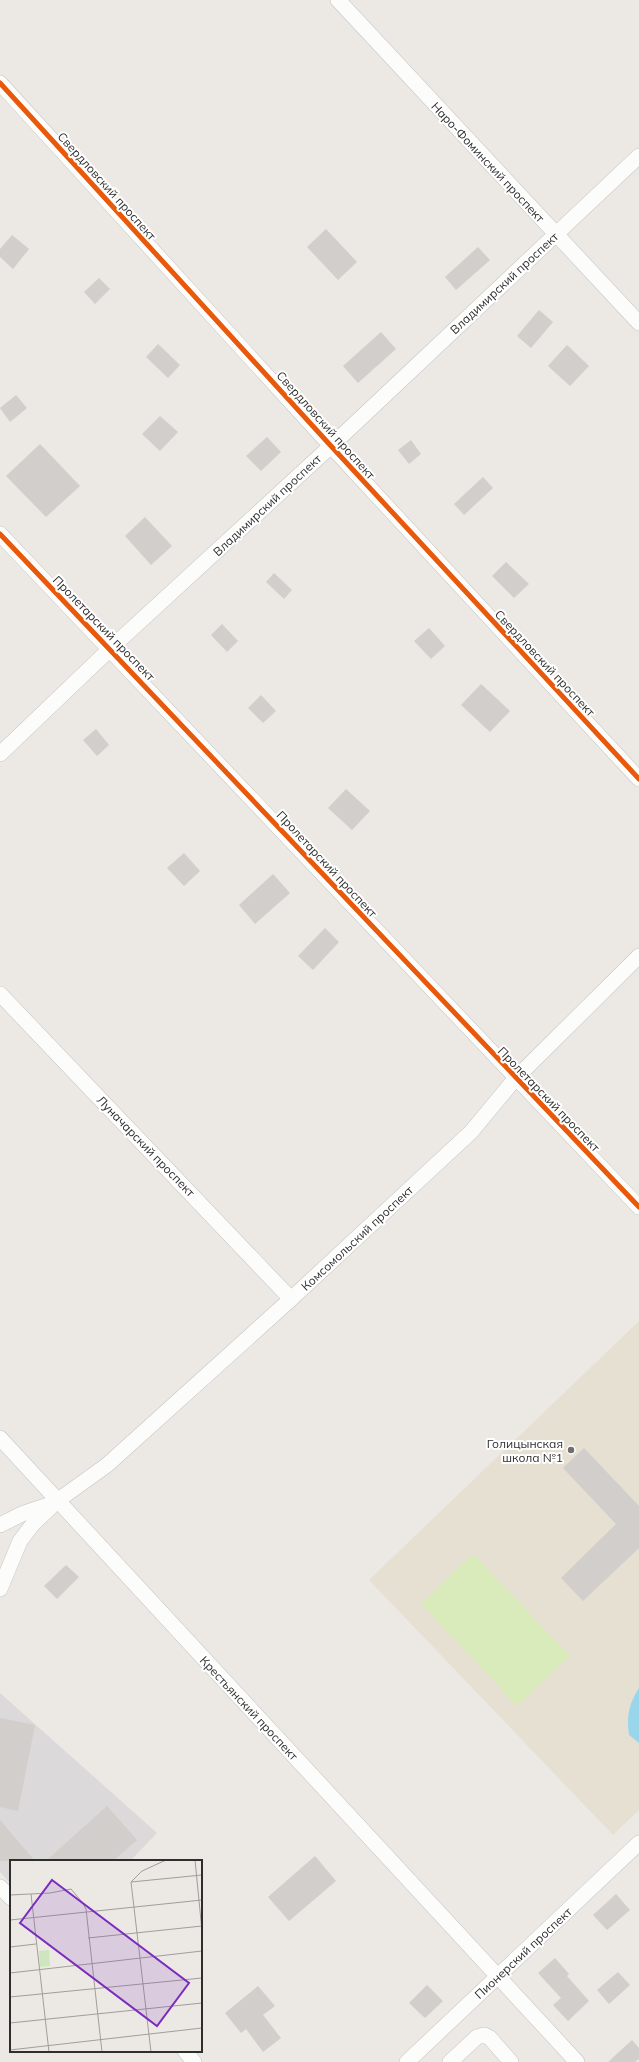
<svg xmlns="http://www.w3.org/2000/svg" width="639" height="2062" font-family="Mulish,sans-serif">
<rect width="100%" height="100%" fill="#ece8e4"/>
<polygon fill="#dcd9db" points="0,1693 157,1833 130,1861 11,1861 11,1884 0,1872"/>
<polygon fill="#e6e0d3" points="639,1321 639,1810 613,1835 369,1580"/>
<polygon fill="#d9eabb" points="473,1554 570,1656 517,1706 421,1604"/>
<path fill="#99d6ec" d="M639,1688V1743L629,1735C626,1717 629,1703 639,1688Z"/>
<g fill="#d1cecb">
<polygon points="326,229 357,262 338,280 307,247"/>
<polygon points="12,235 29,249 13,269 0,257 0,249"/>
<polygon points="478,247 490,260 456,290 445,277"/>
<polygon points="99,278 110,289 95,304 84,292"/>
<polygon points="539,310 553,322 531,348 517,336"/>
<polygon points="381,332 396,349 358,383 343,366"/>
<polygon points="158,344 180,365 168,378 146,357"/>
<polygon points="567,345 589,366 570,386 548,366"/>
<polygon points="16,395 27,408 10,422 0,408"/>
<polygon points="160,416 178,432 160,451 142,434"/>
<polygon points="267,437 281,452 261,471 246,456"/>
<polygon points="411,440 421,454 409,464 398,450"/>
<polygon points="40,444 80,486 46,517 6,476"/>
<polygon points="483,477 493,488 464,515 454,504"/>
<polygon points="145,517 172,546 151,565 125,536"/>
<polygon points="506,562 529,584 514,598 492,576"/>
<polygon points="274,573 292,590 284,599 266,582"/>
<polygon points="222,624 238,641 227,652 211,635"/>
<polygon points="429,628 445,646 431,659 414,641"/>
<polygon points="481,684 510,711 490,732 461,705"/>
<polygon points="261,695 276,711 263,723 248,708"/>
<polygon points="96,729 109,745 97,756 83,740"/>
<polygon points="346,789 370,811 352,830 328,808"/>
<polygon points="184,853 200,871 184,886 167,868"/>
<polygon points="273,874 290,893 255,924 239,905"/>
<polygon points="325,928 339,942 313,970 298,956"/>
<polygon points="584,1448 639,1506 639,1548 583,1601 561,1578 616,1524 563,1468"/>
<polygon points="66,1565 79,1577 57,1599 44,1586"/>
<polygon points="0,1718 35,1725 18,1811 0,1807"/>
<polygon points="107,1806 137,1840 113,1861 46,1861"/>
<polygon points="0,1820 35,1861 0,1861"/>
<polygon points="315,1856 336,1881 289,1921 268,1897"/>
<polygon points="616,1894 630,1910 607,1930 593,1915"/>
<polygon points="555,1958 569,1974 567,1976 589,2001 568,2021 553,2005 561,1998 538,1973"/>
<polygon points="618,1972 630,1985 609,2004 597,1990"/>
<polygon points="427,1985 443,2001 425,2018 409,2003"/>
<polygon points="258,1986 275,2006 263,2015 281,2038 263,2052 246,2029 241,2033 225,2013"/>
<polygon points="632,2040 639,2048 639,2059 635,2062 608,2062"/>
</g>
<g fill="none" stroke-linecap="round" stroke-linejoin="round">
<g stroke="#c5c4c5" stroke-width="16">
<g id="minor">
<polyline points="338,0 639,323"/>
<polyline points="0,83 331,446 639,779"/>
<polyline points="0,534 639,1207"/>
<polyline points="0,754 111,648 331,446 639,156"/>
<polyline points="0,994 291,1299"/>
<polyline points="0,1438 577,2062"/>
<polyline points="0,1525 24,1513 51,1504"/>
<polyline points="0,1589 20,1541 33,1524 57,1501 107,1465 291,1299 471,1132 515,1079 639,956"/>
<polyline points="0,1887 11,1898"/>
<polyline points="185,2051 194,2062"/>
<polyline points="407,2062 639,1843"/>
<polyline points="450,2062 477,2037 484,2035 490,2038 511,2062"/>
</g>
</g>
<use href="#minor" stroke="#fcfcfb" stroke-width="15"/>
<g stroke="#fff" stroke-width="8">
<g id="cycleway">
<polyline points="0,83 331,446 639,779"/>
<polyline points="0,534 639,1207"/>
</g>
</g>
<use href="#cycleway" stroke="#e8590c" stroke-width="5"/>
</g>
<circle fill="#706f6e" stroke="#fff" stroke-width="1.5" cx="571" cy="1450" r="4"/>
<g text-anchor="middle" dominant-baseline="central" stroke-width="4" stroke-linejoin="round" paint-order="stroke">
<g font-size="12" fill="#2e2e2e" stroke="#fff">
<text transform="translate(488 162) rotate(47)">Наро-Фоминский проспект</text>
<text transform="translate(107 186) rotate(48)">Свердловский проспект</text>
<text transform="translate(504 283) rotate(-43)">Владимирский проспект</text>
<text transform="translate(326 425) rotate(48)">Свердловский проспект</text>
<text transform="translate(267 505) rotate(-43)">Владимирский проспект</text>
<text transform="translate(104 628) rotate(46)">Пролетарский проспект</text>
<text transform="translate(545 663) rotate(47)">Свердловский проспект</text>
<text transform="translate(327 864) rotate(47)">Пролетарский проспект</text>
<text transform="translate(549 1099) rotate(46)">Пролетарский проспект</text>
<text transform="translate(146 1146) rotate(46)">Луначарский проспект</text>
<text transform="translate(357 1238) rotate(-43)">Комсомольский проспект</text>
<text transform="translate(249 1708) rotate(47)">Крестьянский проспект</text>
<text transform="translate(523 1953) rotate(-43)">Пионерский проспект</text>
</g>
<g font-size="12" fill="#2e2e2e" stroke="#fff" text-anchor="end">
<text x="563" y="1443">Голицынская<tspan x="563" dy="14">школа №1</tspan></text>
</g>
</g>
<g transform="translate(10 1860)">
<rect width="192" height="192" fill="#ece8e4"/>
<path d="M39,90L40,106L30,107L29,91Z" fill="#cee6be"/>
<path fill="none" stroke="#a09e9b" stroke-width="1" d="M185,0L192,71M121,22L141,192M121,22L192,15M121,22L132,11L156,0M21,34L39,192M0,35L40,33L61,29L72,42L76,49L92,192M0,60L192,40M78,78L192,66M0,87L26,84M0,113L192,91M0,137L192,118M0,163L192,143M0,190L192,168"/>
<path fill="#7b2cbf" fill-opacity="0.15" stroke="#7b2cbf" stroke-width="2" d="M42,20L179,123L147,166L10,63Z"/>
<rect width="192" height="192" fill="none" stroke="#2e2e2e" stroke-width="2"/>
</g>
</svg>
